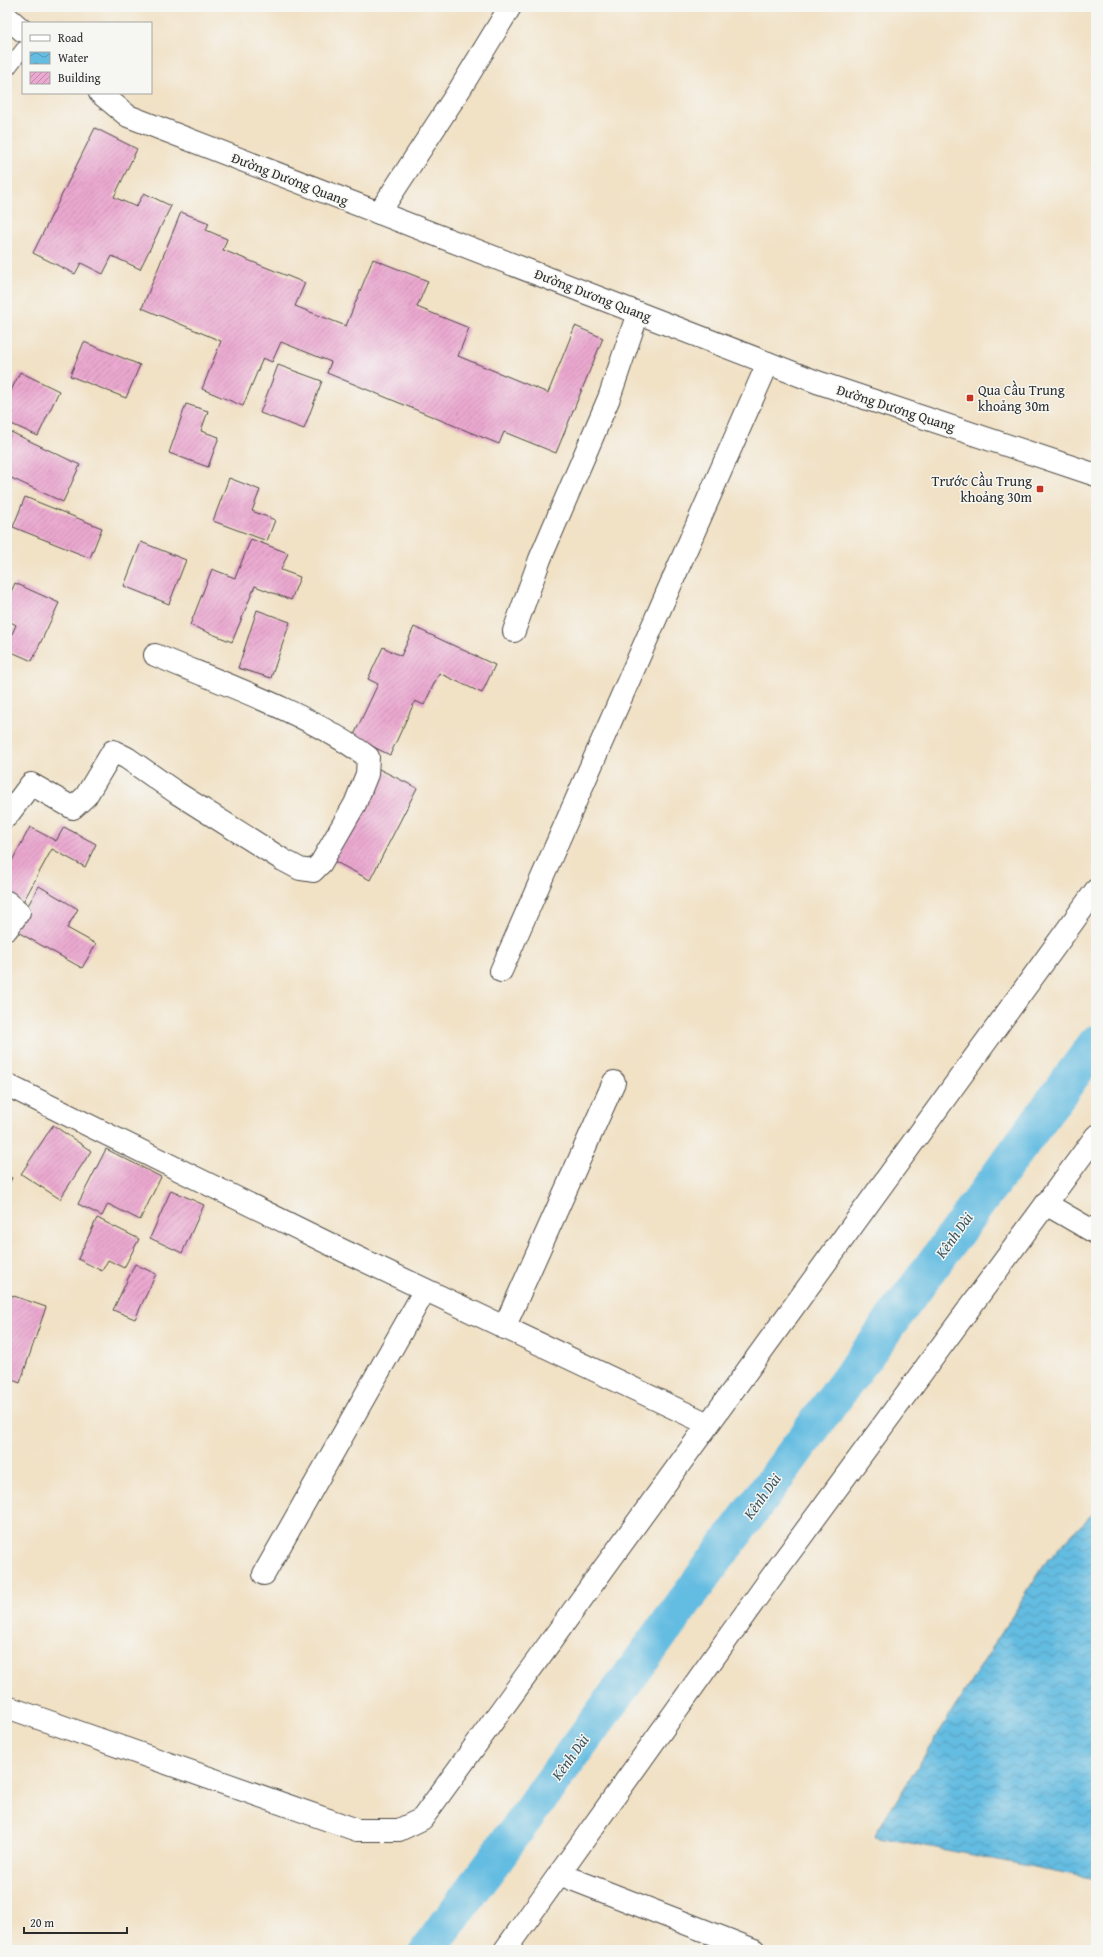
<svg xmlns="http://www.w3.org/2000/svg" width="1103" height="1957" font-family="'Gentium Book Plus',serif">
<defs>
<pattern id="water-waves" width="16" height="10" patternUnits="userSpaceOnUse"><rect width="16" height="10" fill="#64bce1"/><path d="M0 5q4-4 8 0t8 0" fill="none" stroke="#5399b7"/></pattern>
<pattern id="building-hatch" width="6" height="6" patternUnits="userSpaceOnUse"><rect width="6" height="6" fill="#eba8d0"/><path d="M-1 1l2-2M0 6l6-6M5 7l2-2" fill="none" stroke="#bf89a9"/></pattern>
</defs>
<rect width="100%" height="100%" fill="#f6f6f2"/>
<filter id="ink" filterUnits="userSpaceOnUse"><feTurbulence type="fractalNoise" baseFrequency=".025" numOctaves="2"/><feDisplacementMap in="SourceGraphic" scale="8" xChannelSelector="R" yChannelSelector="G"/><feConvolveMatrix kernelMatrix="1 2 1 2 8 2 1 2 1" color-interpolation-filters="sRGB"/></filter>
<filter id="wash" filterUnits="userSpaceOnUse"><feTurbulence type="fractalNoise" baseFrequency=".012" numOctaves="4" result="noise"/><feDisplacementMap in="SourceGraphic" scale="16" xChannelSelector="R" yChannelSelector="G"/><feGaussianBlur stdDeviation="0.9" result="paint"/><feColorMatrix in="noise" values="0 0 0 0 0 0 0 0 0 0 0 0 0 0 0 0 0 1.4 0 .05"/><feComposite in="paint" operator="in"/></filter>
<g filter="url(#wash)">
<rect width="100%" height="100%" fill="#f1e1c5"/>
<polygon fill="url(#water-waves)" stroke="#487486" points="1096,1510 1096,1879 874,1836 1048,1559"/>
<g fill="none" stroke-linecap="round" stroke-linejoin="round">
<polyline stroke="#64bce1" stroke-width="36" points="428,1950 1096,1043"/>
</g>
<g id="blocks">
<g fill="url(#building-hatch)">
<polygon points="95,128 137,149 114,197 136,207 144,193 171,206 140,269 112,256 103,274 81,263 75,274 33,253"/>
<polygon points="181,212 209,223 206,230 227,239 223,250 305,283 295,306 346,326 373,259 428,281 417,307 469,328 458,356 548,393 575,326 603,338 556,453 504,432 499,444 472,433 327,373 331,362 281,342 272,362 263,358 243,406 202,389 221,341 142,308"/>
<polygon points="84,342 140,365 126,398 70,376"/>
<polygon points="278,365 322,381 304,429 260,413"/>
<polygon points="20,372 59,391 38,436 7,422 7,399"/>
<polygon points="186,404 208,411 201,431 219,437 208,467 169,453"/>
<polygon points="11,432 80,465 63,502 7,476 7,440"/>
<polygon points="229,478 260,490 252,511 275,520 267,541 213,521"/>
<polygon points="25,497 102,528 90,558 13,527"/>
<polygon points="251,539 288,553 281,570 300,577 291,600 255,586 232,642 190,625 212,569 235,578"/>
<polygon points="141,542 186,560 169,604 124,586"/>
<polygon points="15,583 59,603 32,661 7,650 7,645 16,625 7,620 7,601"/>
<polygon points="257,610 290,622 271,678 238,668"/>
<polygon points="414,627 495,665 482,693 439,673 424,705 415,701 390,755 353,737 378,684 368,679 383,647 401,656"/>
<polygon points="379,769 417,788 370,880 332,860"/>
<polygon points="30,827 56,841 64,827 96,844 85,867 52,849 23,902 7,893 7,870"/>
<polygon points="39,886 78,909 67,928 96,944 82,968 14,930"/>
<polygon points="53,1125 91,1151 60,1199 21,1174"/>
<polygon points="106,1149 161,1177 140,1220 108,1204 102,1216 78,1204"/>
<polygon points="7,1175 12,1178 7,1187"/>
<polygon points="171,1190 204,1205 182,1253 150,1238"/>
<polygon points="97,1218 139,1239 124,1268 108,1260 102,1271 78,1259"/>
<polygon points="135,1264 156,1274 135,1319 113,1310"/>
<polygon points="8,1294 46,1307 20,1383 7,1378 7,1298"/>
</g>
</g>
</g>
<g filter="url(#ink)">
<use href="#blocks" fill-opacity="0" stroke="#494642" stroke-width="1"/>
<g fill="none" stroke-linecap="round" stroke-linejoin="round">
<g stroke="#494642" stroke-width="16">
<polyline id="service" points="7,70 23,49"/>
</g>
<g stroke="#494642" stroke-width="24">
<g id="minor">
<polyline points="379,213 460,89 510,7"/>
<polyline points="514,631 540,559 609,398 638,313"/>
<path d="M7,816L31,784L73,808L86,796L113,751L127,758L177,793L283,860L300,869L313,871L321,863L355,804L367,774L368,757C308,713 224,684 155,655"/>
<polyline points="7,902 19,912 7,929"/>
<polyline points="501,971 768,363"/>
<polyline points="7,1085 344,1251 708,1424"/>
<polyline points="1046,1204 1096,1233"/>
<polyline points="504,1328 614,1082"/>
<polyline points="264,1574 425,1290"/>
<polyline points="7,1707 357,1830 399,1830 422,1819 1096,890"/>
<polyline points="559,1874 754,1950"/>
<polyline points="505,1950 770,1579 1096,1136"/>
</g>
</g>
<g stroke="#494642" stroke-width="24">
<g id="tertiary">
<polyline points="7,17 23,31"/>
<polyline points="100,93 128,116 817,382 1096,475"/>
</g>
</g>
<use href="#service" stroke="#fff" stroke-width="14"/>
<use href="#minor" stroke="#fff" stroke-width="22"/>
<use href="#tertiary" stroke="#fff" stroke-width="22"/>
</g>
</g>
<g fill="#c8321e" stroke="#f6f6f2" stroke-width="1.5">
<rect x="966" y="394" width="8" height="8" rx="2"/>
<rect x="1036" y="485" width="8" height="8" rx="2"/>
</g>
<g text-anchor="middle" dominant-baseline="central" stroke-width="3" stroke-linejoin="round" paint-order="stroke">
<g font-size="14" fill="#2b2b2b" stroke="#f6f6f2">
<text transform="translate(290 179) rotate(21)">Đường Dương Quang</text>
<text transform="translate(593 295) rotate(21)">Đường Dương Quang</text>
<text transform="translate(896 408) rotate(18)">Đường Dương Quang</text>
</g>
<g font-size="14" fill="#2b2b2b" stroke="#f6f6f2" text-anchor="start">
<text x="978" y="390">Qua Cầu Trung<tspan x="978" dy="16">khoảng 30m</tspan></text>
<text x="1032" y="481" text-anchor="end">Trước Cầu Trung<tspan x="1032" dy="16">khoảng 30m</tspan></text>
</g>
<g font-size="15" font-style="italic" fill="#3c5662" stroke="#f6f6f2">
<text transform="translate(954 1235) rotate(-54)">Kênh Dài</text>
<text transform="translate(762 1496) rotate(-54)">Kênh Dài</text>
<text transform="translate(570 1757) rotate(-54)">Kênh Dài</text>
</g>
</g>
<rect width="1103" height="1957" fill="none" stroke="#f6f6f2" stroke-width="24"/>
<rect x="22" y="22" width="130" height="72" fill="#f6f6f2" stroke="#a5a5a2"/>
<rect x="30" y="35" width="20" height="6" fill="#ffffff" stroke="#a5a5a2"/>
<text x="58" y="42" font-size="12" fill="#2b2b2b">Road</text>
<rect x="30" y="52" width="20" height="12" fill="url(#water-waves)" stroke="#a5a5a2"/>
<text x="58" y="62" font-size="12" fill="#2b2b2b">Water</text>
<rect x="30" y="72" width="20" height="12" fill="url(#building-hatch)" stroke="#a5a5a2"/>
<text x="58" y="82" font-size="12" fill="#2b2b2b">Building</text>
<path d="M24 1927v6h103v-6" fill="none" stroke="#2b2b2b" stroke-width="2"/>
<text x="30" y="1927" font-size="12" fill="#2b2b2b" stroke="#f6f6f2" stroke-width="3" paint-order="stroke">20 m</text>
</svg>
